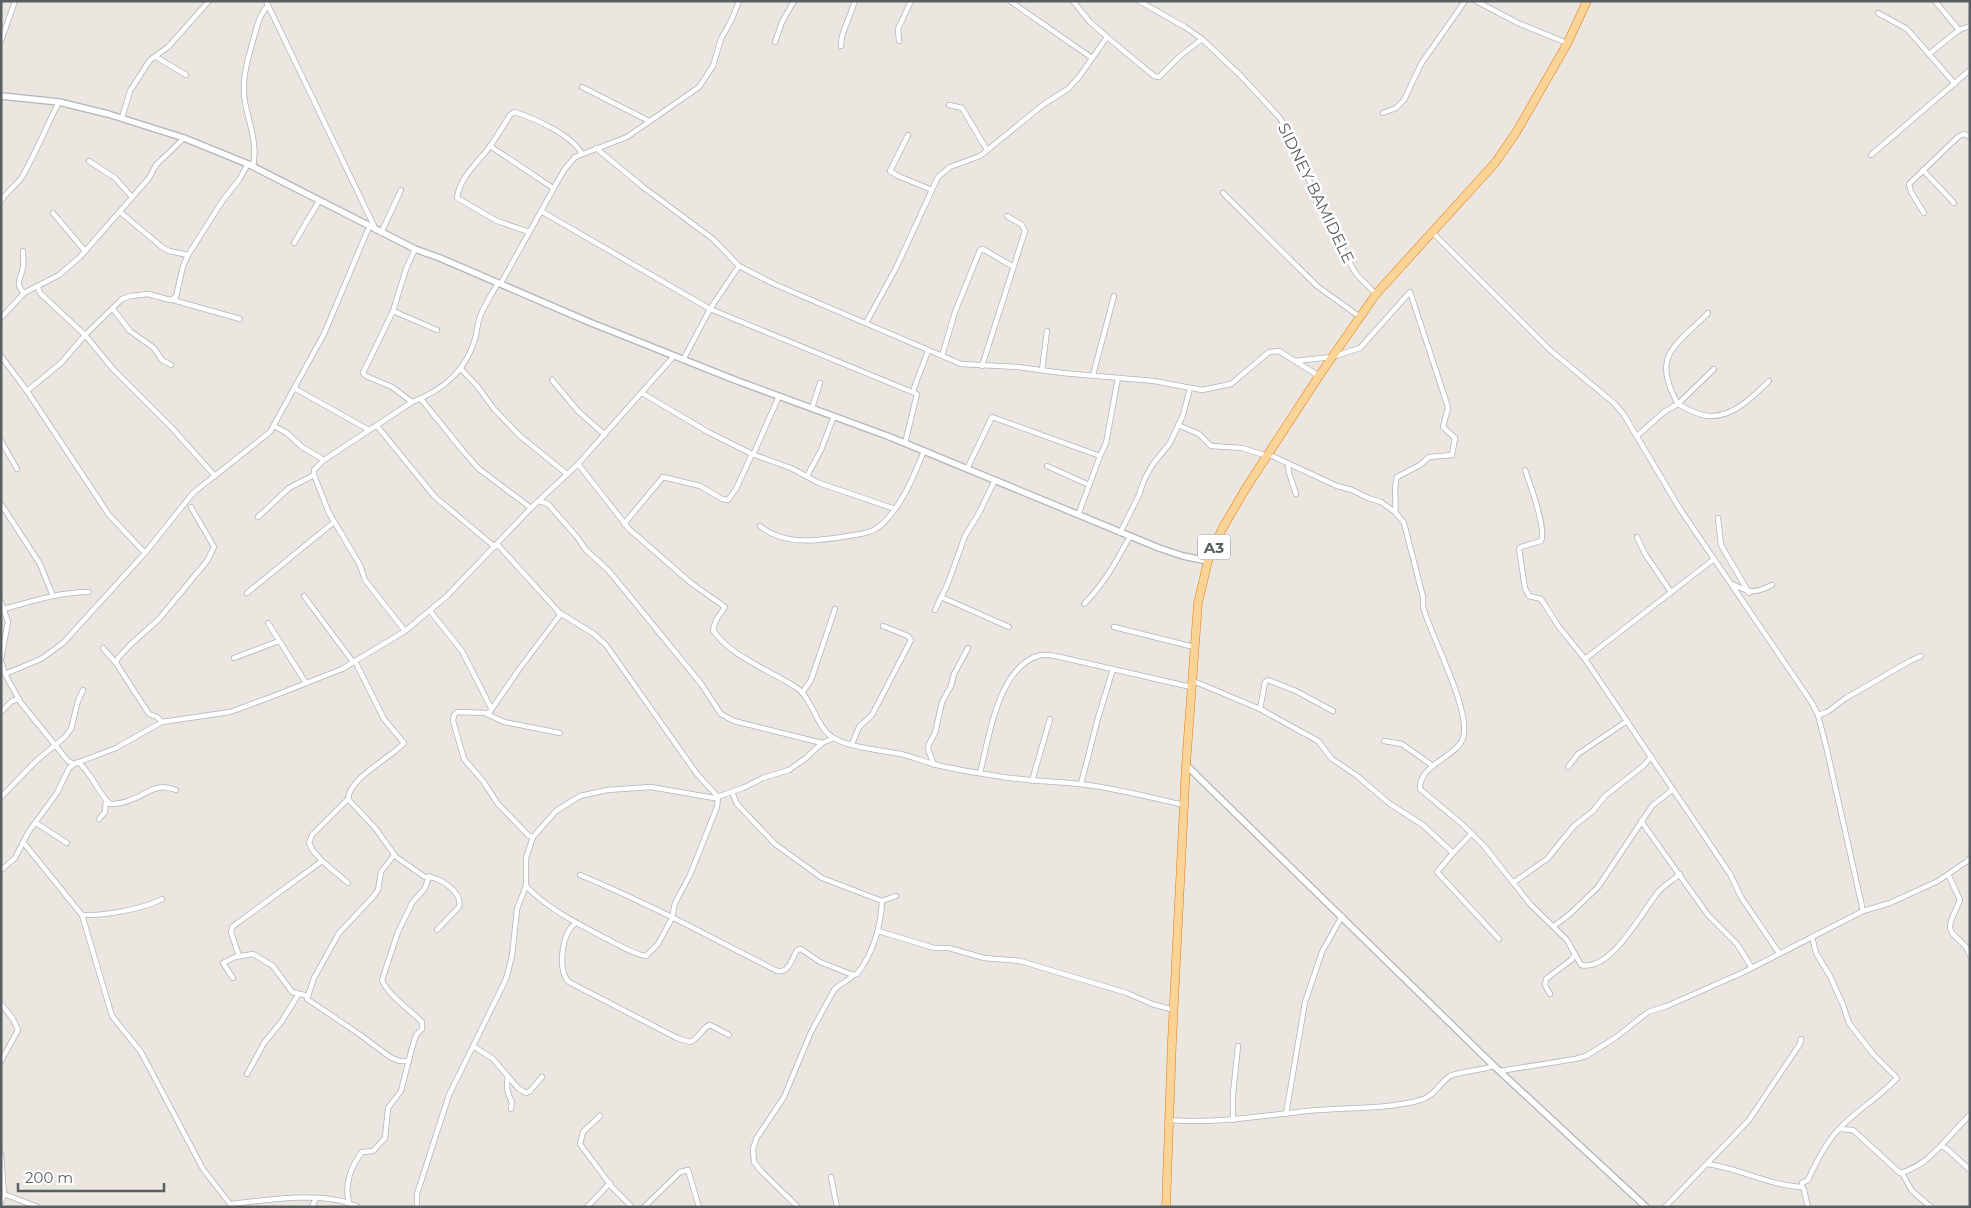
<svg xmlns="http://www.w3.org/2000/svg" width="1971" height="1208" font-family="Montserrat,sans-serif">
<rect width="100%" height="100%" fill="#ebe7e0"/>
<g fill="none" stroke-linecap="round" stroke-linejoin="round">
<g stroke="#b1b4b8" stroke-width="6">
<g id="minor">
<polyline points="266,1 376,230"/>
<polyline points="1010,1 1092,58"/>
<polyline points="1139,1 1185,27 1202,39 1241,76 1280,118 1289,135 1316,196 1352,267 1357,275 1376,294"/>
<polyline points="1476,1 1518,23 1567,43"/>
<polyline points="1935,1 1959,30"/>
<polyline points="1878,13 1907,29 1929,54 1959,30 1970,26"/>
<polyline points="1107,37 1154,76 1159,77 1180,56 1202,39"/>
<polyline points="1,41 15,1"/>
<polyline points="899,41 898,29 911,1"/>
<polyline points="775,42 782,22 794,1"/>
<polyline points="841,46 842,36 855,1"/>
<polyline points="1929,54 1955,84"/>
<polyline points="156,57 186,75"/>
<polyline points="582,87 649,121"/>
<polyline points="949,105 962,108 987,150"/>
<polyline points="1383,113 1396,108 1404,100 1421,64 1465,1"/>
<polyline points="122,118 130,91 150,60 168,47 209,1"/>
<polyline points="908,135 890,171 898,176 932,190"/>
<polyline points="490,146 553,188"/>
<polyline points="596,148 643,187 713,239 739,266 774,284 961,364 1018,367 1062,373 1154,381 1202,390 1231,384 1269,352 1279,351 1319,376"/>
<polyline points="1871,155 1970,70"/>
<polyline points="89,161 115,178 132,197"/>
<path d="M253,166C258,144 249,124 245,102C241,79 248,59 254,37C257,26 260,13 268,6"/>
<polyline points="1923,170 1954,203"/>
<polyline points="1223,193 1317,286 1360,317"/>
<path d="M1,201C7,191 16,186 22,177C36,153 46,127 59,102"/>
<polyline points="541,211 710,309 917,394 905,443"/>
<polyline points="120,212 162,247 169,251 188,255"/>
<polyline points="53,213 85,251"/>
<polyline points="1924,213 1911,192 1909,184 1959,136 1964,134 1970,137"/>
<path d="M529,232L497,221L457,198C460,176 479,162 491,145C498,135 504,125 510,115L514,112C534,118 572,135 582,154"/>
<polyline points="1432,232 1550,350 1614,403 1624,415 1680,509 1812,703 1818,715 1827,750 1863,911"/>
<polyline points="381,233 401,190"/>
<polyline points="294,243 319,201"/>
<path d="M23,251C23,257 24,262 23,268C20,279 15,284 24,293"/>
<polyline points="501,283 564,170 575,157 627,137 699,87 713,66 721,39 732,19 739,1"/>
<polyline points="38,287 40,293 85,335 113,369 172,428 215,476"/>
<polyline points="173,300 240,319"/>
<polyline points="113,309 130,331 154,348 162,360 171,365"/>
<polyline points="393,311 437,330"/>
<path d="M1708,313C1676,346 1650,355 1678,404L1714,369"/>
<polyline points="1,318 24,293 59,275 80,257 149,178 156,165 184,138"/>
<polyline points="866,323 896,268 938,177 950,167 980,156 1044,104 1068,89 1079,77 1107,37 1090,22 1073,1"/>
<polyline points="1,356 27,391 109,515 145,553"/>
<polyline points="942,356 955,312 980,250 983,249 1012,266"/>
<polyline points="683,360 710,309 739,266"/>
<path d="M1295,361L1332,357L1360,348L1410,292L1447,404L1448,408L1443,427L1455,438L1452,455L1429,457L1420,465L1397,477C1393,489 1397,500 1395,512"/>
<polyline points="982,366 1025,231 1022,225 1007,216"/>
<polyline points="461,369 478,387 494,409 520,436 567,474"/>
<polyline points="1042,370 1047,331"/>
<polyline points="1093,375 1114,296"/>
<polyline points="552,380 578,411 605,435"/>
<polyline points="294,388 369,430"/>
<polyline points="27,391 61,363 85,335 122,299 131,296 148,294 170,300 176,297 183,266 188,255 223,200 239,180 248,164"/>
<polyline points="913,391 928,351"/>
<polyline points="642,393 708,432 752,454 791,468 819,483 895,509"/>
<polyline points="421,399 463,451 479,469 531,508"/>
<polyline points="412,402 392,387 366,376 363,373 393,311 406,269 415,249"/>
<polyline points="812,408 820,383"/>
<polyline points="1178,425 1199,434 1211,446 1242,448 1267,456"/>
<polyline points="274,426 287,433 302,447 324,460"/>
<polyline points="377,426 435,497 495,547"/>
<path d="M1637,436L1664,412L1678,404C1685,408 1694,413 1703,415C1729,421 1752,398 1769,381"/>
<polyline points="1,441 17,469"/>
<path d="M1268,454L1337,486L1352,490L1368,498L1381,502L1395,512L1404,523L1423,597V607C1431,636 1472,712 1463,738C1457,757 1419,764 1420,789L1462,824L1484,846L1530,904L1567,940L1581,965C1612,972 1642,911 1659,891C1665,885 1673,880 1680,874"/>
<polyline points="753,455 779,396"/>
<polyline points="1100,456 1106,443 1118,378"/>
<polyline points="1288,463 1289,473 1296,494"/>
<path d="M578,464L629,529L691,583L725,607L716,620L713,630C729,656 772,671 797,688C812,698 816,726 832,737C849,748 881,750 901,754C913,757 925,762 937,765C957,770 977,773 997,776C1025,781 1052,781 1080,784C1115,788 1149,797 1184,805"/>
<polyline points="1047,466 1089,485"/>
<polyline points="967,469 992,417 1100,456 1078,515"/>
<path d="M1525,470C1530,484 1547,529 1541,541L1521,547L1519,549L1525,588L1529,596L1541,599L1559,627L1585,659"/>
<polyline points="807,476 821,450 834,416"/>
<polyline points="539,501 548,504 577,537 586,550 609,571 702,685 721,714 734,721 822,743"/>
<polyline points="1,504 40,564 53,596"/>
<polyline points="258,517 289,488 314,475"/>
<polyline points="1718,518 1721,545 1749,593"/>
<polyline points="624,524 663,477 700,486 722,499 728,500 736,489 752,454"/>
<path d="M760,526C784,546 819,541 848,536C859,534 870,534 880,526C901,508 914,476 924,451"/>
<polyline points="1120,533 1138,497 1145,478 1153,464 1170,443 1183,415 1190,388"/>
<polyline points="1637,537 1645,554 1671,592"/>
<polyline points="497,544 557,610 560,615 520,668 489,713 457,712 454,715 453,721 464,759 483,781 498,804 529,836 533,837 556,811 580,796 607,790 651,787 714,798 743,788 763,778 789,770 806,758 822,743 834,738"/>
<polyline points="1714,559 1585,659 1730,874 1741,897 1779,953"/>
<path d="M1732,584C1750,593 1754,594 1772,585"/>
<polyline points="247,593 334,522"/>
<polyline points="304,596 353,662"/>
<polyline points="941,597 1009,627"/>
<polyline points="1,602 8,622 1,659"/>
<path d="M1084,604C1104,584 1116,562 1130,536"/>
<path d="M4,609C32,601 60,592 89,592"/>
<polyline points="935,610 948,583 965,536 979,513 995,480"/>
<polyline points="430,611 462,651 491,708"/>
<polyline points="268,623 306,683"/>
<polyline points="1114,627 1194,647"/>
<path d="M405,631L365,580L360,565L329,513L314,475V470L324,460L412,402C441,391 466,371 475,339C477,332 477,324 480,317C484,305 492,294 498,283"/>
<polyline points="103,648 116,663"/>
<polyline points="234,658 279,641"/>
<polyline points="1,661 5,674 21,703 68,761 74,764"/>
<path d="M355,661L384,719L404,743C392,757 349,778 348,799L376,829L396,857L425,877C439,876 463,892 459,907L437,930"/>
<polyline points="5,674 41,659 63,643 145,553 193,493 270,432 324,334 369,227"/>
<polyline points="1191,680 1260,709 1318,741 1332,759 1356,775 1390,804 1423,825 1453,853 1472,833"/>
<polyline points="802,693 811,680 835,609"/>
<polyline points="1260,709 1265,682 1268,680 1296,691 1333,711"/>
<polyline points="1,712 12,701 19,699"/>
<polyline points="487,714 504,722 560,733"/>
<polyline points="1818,715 1827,712 1846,698 1910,661 1921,656"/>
<polyline points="162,722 157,717 149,714 116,663 118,658 130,645 159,619 207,561 214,547 191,507"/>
<polyline points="1384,741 1402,744 1433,766"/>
<polyline points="852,744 859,727 872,715 911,640 908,636 883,626"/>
<path d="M78,762C92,773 97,792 110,804C117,804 124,803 130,800C149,794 154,782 176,790"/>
<polyline points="934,765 928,749 929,744 935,733 942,702 951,686 954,674 968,648"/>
<polyline points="1568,767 1578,754 1627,721"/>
<path d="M980,773C989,738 998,665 1041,655C1046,654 1054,656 1060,657L1191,687"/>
<polyline points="1032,781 1050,719"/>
<polyline points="1081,784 1098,718 1113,669"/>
<polyline points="732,792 737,804 775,844 822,878 882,901 896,896"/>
<polyline points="1,797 37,760 65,737 71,729 78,701 83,690"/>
<polyline points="99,819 105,812 106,800"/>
<polyline points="1641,821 1708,915 1737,944 1752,968"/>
<polyline points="36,823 67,843"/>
<path d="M533,837L526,858V886C549,910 579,924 607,939C620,945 632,954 646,956L658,944L672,918L675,903L690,875L717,807L718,797L697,774L606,645L594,634L560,613"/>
<path d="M23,842L82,915L112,1016L141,1052L203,1169L230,1204C266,1200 326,1190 358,1207"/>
<polyline points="1453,853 1437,872 1499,939"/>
<polyline points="394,855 381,872 378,890 372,898 339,933 314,978 307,999 359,1034 390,1057 399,1061 409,1061"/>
<polyline points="322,861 348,883"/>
<polyline points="1,870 15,858 29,831 57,793 69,768 74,764 116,748 162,722 230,712 271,697 342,669 405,631 446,597 531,508 578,464 674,356"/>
<path d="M1948,874L1960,900C1957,908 1950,919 1950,927C1950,937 1967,941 1970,956"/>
<path d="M580,875C648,903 712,938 777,971C789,973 792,959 797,950L801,949L820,962L853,975L857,974C873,954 881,926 882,901"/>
<polyline points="1514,882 1547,859 1574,826 1593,811 1605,796 1643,766 1650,758"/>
<path d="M82,915C103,916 144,909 162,899"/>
<path d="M576,923C573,925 570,928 568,932C562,944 558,972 569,982L677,1038L690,1042C700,1038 702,1027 710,1025L729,1035"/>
<polyline points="1554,926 1570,914 1598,887 1652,806 1672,790"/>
<polyline points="878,931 934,948 949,948 984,958 1020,961 1127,993 1152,1004 1174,1010"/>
<polyline points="239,956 231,932 232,927 322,861 313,851 309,843 312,835 348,799"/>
<polyline points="233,978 223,963 235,957 253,954 273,966 292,992 308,996"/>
<polyline points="1550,994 1545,985 1546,979 1571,960 1575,955"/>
<polyline points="1,1004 13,1019 18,1030 1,1061"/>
<polyline points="473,1046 493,1059 518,1088 526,1093 530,1091 542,1077"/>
<polyline points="1500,1071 1575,1059 1586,1056 1615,1038 1648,1012 1667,1006 1744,972 1863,911 1890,903 1938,881 1966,862 1970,858"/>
<polyline points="247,1074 264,1043 282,1021 298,995"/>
<path d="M508,1077C506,1087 507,1093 512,1102L511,1109"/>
<polyline points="1286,1114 1305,1002 1322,952 1342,916"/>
<polyline points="600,1116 583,1132 580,1144 612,1187 632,1207"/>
<path d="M1169,1120C1216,1124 1260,1116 1307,1111C1343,1107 1381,1110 1417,1101C1435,1097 1437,1085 1450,1076C1457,1072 1483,1070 1494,1066"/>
<polyline points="1233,1120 1233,1094 1238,1046"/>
<path d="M1839,1129L1853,1130L1900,1173C1931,1165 1948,1135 1970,1115"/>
<polyline points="1941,1146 1947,1149 1970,1170"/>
<polyline points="1,1154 4,1194 38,1207"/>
<path d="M1707,1164C1739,1168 1771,1186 1802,1187"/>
<polyline points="1902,1173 1912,1191 1931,1207"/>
<polyline points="831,1177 837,1207"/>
<polyline points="1,1202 4,1194"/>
<path d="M349,1202C344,1185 351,1166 362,1152L373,1151L385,1138L388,1108L401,1091L412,1048L416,1035L422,1029V1022C411,1011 387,994 382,980L398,932L412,903L425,888L429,876"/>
<polyline points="312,1207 316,1198"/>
<polyline points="417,1207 417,1194 449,1095 506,979 512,956 517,909 526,886"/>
<polyline points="587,1207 610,1183"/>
<polyline points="644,1207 680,1172 688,1170 699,1207"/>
<path d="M798,1207L761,1171L754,1162L753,1149L756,1139L784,1097L811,1032L834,990C840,983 848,982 853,975"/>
<polyline points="1665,1207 1749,1120 1800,1044 1801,1039"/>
<path d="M1808,1207L1804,1190L1802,1187V1183L1808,1180C1816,1162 1825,1144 1838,1130C1856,1110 1879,1098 1897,1078L1873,1054L1849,1023L1843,1005L1830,976L1816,953L1812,937"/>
</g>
</g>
<g stroke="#b1b4b8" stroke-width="8">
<g id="tertiary">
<polyline points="1,96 59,102 108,114 184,138 248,164 415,249 440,258 589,322 735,380 890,437 1159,548 1183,556 1208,561"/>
<polyline points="1186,765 1494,1066 1646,1207"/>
</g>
</g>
<g stroke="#e47807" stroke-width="9">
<polyline id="trunk" points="1166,1207 1172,1041 1186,765 1198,603 1208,561 1222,529 1246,488 1319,376 1376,294 1495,163 1517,131 1567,44 1587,1"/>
</g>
<use href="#minor" stroke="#fff" stroke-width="4.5"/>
<use href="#tertiary" stroke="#fff" stroke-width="5.5"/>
<use href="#trunk" stroke="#fad496" stroke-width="8"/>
</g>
<g text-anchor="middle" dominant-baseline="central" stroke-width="5" stroke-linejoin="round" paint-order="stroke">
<rect fill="#fff" stroke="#8b8e90" stroke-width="1" x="1198" y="534.5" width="32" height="25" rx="4"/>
<g font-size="15" font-weight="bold" fill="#595e61">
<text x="1214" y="547">A3</text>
</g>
<g font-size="16" fill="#595e61" stroke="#fff">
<text transform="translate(1316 193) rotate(64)">SIDNEY BAMIDELE</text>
</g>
</g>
<rect width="1971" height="1208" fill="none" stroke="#595e61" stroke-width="5"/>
<path d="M18 1183v8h146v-8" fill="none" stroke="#595e61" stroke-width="2.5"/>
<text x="25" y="1183" font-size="15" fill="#595e61" stroke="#ffffff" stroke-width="4" paint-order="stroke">200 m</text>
</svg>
